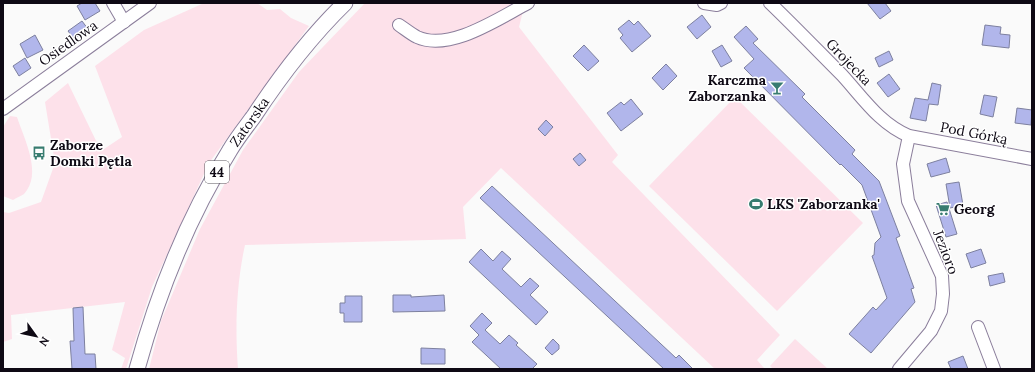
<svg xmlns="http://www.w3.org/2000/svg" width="1035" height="372" font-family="Lora,serif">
<rect width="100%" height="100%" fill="#fafafa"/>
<g fill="#fde1ea">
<polygon points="204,3 257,3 267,10 280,9 291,18 309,26 209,163 152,287 126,369 121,369 125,358 112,350 125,302 11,315 12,339 3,342 3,212 9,213 41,202 55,163 45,102 68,83 101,151 122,137 95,66 144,30"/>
<path d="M365,3H525L519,27L618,155L612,162L780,335L757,360L765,369H715L501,168L463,207L466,239L245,245C236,286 235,328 238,369H149L161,321L200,229L243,150L299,72Z"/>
<polygon points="735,97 863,223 777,311 649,186"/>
<path d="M10,116L17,117C24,139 43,174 24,194C21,196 16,198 13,200L3,196V127Z"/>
<polygon points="795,339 828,369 773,369 770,366"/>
</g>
<g fill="#b1b6eb" stroke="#7d809f">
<polygon points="82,3 95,3 100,11 85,20 77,6"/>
<polygon points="867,3 885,3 891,11 880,19"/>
<polygon points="702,15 711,27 697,39 687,27"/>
<polygon points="629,20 634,25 638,21 651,36 632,52 620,38 623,35 618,29"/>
<polygon points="82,21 88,29 74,39 68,31"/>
<polygon points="985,25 1001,27 1000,34 1010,35 1009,48 982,45"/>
<polygon points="746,26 758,39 753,43 805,94 802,97 855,150 852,154 879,181 900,236 896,238 914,288 911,289 915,302 871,353 849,334 873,307 876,310 887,298 872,256 874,255 875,243 881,237 862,185 841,164 840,165 744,68 754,59 734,37"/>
<polygon points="35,35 43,50 27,58 20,44"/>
<polygon points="584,45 599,61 588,71 573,56"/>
<polygon points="722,45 732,61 721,67 712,51"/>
<polygon points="889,51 893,60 879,67 875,58"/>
<polygon points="25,58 31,68 19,76 13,66"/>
<polygon points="666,64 677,76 663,90 652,78"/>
<polygon points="889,74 900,89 888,97 877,83"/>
<polygon points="932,83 941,85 938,105 929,104 926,121 910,118 915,98 928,100"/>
<polygon points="984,95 997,97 993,117 980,114"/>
<polygon points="631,99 643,114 621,131 607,113 621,102 624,105"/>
<polygon points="1017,108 1032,110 1031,125 1015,123"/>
<polygon points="546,120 553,127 545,136 538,129"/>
<polygon points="580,153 586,160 579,166 573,159"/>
<polygon points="946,158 950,172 931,177 927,164"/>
<polygon points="959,182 963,205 950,208 946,184"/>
<polygon points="492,186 676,358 679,355 693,369 664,369 480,198"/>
<polygon points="947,202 957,234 946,237 936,205"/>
<polygon points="481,249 493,261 502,251 511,259 502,269 521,287 530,278 539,286 530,295 548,312 536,325 469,262"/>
<polygon points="981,249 986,263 971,268 966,254"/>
<polygon points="1003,273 1005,282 990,286 988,276"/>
<polygon points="393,295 411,295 411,297 444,295 445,311 393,312"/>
<polygon points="345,296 362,296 362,322 344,322 344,313 340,313 340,303 345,303"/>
<polygon points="83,307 85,354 95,354 96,369 72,369 70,341 74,341 73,308"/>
<polygon points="482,313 492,323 485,330 500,344 509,335 518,343 516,345 537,364 532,369 501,369 472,342 479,335 470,326"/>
<polygon points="553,339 559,345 559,349 552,355 545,348"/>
<polygon points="421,348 445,349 445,364 421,364"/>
<polygon points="963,356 968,369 951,369 948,362"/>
</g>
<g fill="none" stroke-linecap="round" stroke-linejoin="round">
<g stroke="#8b7e9b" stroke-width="14">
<g id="minor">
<polyline points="113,3 124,22"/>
<polyline points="704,3 717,5 721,3"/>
<path d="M770,3C794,26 818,51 842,75C863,98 880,124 909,136L1032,159"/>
<path d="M399,25C405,29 411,34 417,37C450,52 499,18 528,3"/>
<polyline points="3,109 150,3"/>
<polyline points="978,327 994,369"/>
<polyline points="899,369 931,331 941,311 943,294 942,276 908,201 903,164 909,136"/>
</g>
</g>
<g stroke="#8b7e9b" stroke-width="17">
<g id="major">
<path id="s1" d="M137,369C158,293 188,217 230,150C237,138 246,127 254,116C281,75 310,37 345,3"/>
</g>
</g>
<use href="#minor" stroke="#fff" stroke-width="12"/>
<use href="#major" stroke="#fff" stroke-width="15"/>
</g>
<defs>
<g id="bar-bare" transform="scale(1.08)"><path d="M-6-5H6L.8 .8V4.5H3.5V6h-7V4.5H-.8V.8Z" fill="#387c70" stroke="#fff" stroke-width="2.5" paint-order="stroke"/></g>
<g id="bus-bare" transform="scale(1.08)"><path d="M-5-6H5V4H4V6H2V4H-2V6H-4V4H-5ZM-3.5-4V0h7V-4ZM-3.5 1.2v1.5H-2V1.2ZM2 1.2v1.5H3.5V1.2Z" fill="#387c70" stroke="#fff" stroke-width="2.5" paint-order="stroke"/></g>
<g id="stadium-bare" transform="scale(1.08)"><path d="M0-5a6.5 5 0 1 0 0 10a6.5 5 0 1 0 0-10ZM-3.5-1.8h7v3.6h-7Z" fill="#387c70" stroke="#fff" stroke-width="2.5" paint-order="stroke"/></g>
<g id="supermarket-bare" transform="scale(1.08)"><path d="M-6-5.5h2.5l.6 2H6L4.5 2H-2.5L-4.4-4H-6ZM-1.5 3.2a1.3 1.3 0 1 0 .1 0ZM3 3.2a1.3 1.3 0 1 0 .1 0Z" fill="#387c70" stroke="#fff" stroke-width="2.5" paint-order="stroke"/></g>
</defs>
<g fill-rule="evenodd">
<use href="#bar-bare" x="777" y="88"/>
<use href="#bus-bare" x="39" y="153"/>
<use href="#stadium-bare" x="756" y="204"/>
<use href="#supermarket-bare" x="943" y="209"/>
</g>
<g text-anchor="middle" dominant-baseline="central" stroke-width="3" stroke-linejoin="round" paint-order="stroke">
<rect fill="#fff" stroke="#56535a" stroke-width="1" x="205" y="161" width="24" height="22" rx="3"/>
<g font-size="13" font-weight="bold" fill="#0e0914">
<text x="217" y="172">44</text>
</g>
<g font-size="14" fill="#0e0914" stroke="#fff">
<text transform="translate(68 43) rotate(-35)">Osiedlowa</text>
<text transform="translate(849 62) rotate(46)">Grojecka</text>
<text stroke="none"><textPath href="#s1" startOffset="273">Zatorska</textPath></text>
<text transform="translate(974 133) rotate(11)">Pod Górką</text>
<text transform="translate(946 252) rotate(69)">Jezioro</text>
</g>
<g font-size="14" font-weight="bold" fill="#0e0914" stroke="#fff" text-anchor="start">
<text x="766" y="80" text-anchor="end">Karczma<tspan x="766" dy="16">Zaborzanka</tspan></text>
<text x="50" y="145">Zaborze<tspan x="50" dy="16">Domki Pętla</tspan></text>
<text x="767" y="204">LKS 'Zaborzanka'</text>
<text x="954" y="209">Georg</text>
</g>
</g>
<rect width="1035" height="372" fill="none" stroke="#0e0914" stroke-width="8"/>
<g transform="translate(36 336) rotate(123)" stroke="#ffffff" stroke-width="3" paint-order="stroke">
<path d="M0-3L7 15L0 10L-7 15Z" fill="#0e0914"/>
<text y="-6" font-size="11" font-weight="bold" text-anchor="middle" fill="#0e0914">N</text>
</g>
</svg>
